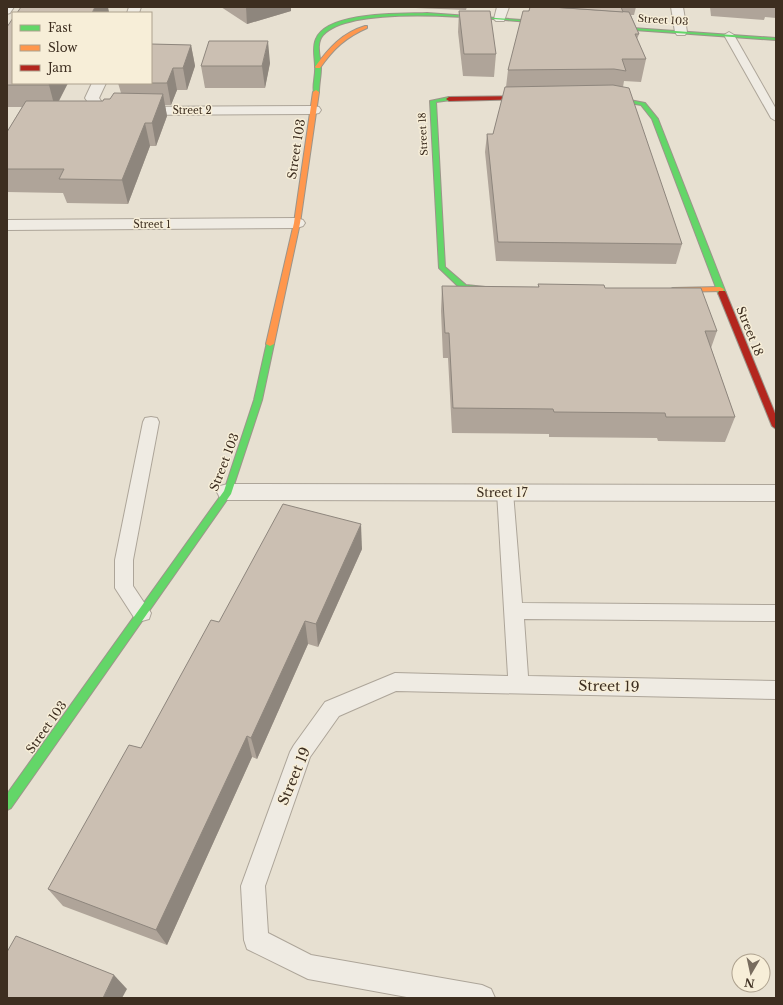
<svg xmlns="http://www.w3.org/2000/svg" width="783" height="1005" font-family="'Libre Baskerville',serif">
<rect width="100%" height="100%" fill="#e7e0d1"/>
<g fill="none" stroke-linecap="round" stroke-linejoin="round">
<g stroke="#ada599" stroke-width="2">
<g id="lane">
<polygon points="7,7 14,7 10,13 7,14"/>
<polygon points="729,32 734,35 776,109 776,121 771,118 724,35"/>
<polygon points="151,417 157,418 159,422 133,560 133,586 151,613 149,619 142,621 135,619 115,588 115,560 143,422 145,418"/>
<polygon points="505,486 511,488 513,492 522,603 776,605 776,621 524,619 528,676 776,681 776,699 396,691 339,716 310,757 265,886 268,933 311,955 482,985 491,989 495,998 412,998 308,979 247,949 244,940 241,886 290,752 294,745 325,702 395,673 508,676 497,492 499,488"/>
</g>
</g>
<g stroke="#ada599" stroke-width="2">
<g id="street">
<polygon points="129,7 141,7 139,13 127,13"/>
<polygon points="497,7 509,7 504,21 496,21 494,19"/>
<polygon points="671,7 683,7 687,32 685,35 677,35 675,32"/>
<polygon points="92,83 106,83 99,98 103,104 127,107 314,106 319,107 321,110 319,113 314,114 127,115 94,111 85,98"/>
<polygon points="297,218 303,220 305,223 303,226 297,228 7,230 7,220"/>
<polygon points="228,484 776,485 776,501 228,500 220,498 217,492 220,486"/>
</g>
</g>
<g stroke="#9c958a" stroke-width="2">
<g id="fast">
<path d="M427,13L549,22L551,23L549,24C503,20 354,2 323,35C315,44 321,58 321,68C321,76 319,84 319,92L314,93C312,85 316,75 315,66C315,57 312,48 316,39C327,11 402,14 427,13Z"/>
<polygon points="604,26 776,38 776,40 606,28 604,28"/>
<polygon points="604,95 645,103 658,119 726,293 725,295 719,295 718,293 652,119 641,105 602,98 602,96"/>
<polygon points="449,97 452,99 451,100 436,102 445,267 466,285 495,288 495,292 492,292 461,289 439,268 430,101"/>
<polygon points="267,342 273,342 274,344 262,400 231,494 11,808 7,810 7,794 224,491 254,400"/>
</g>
</g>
<g stroke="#9c958a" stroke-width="2">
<g id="slow">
<path d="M365,26H367V28C346,37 333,49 320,68H316L315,67C329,48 342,33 365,26Z"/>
<polygon points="316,90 319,92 300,223 274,344 270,346 266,344 294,223 313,92"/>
<polygon points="720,287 724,289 723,291 673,292 669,290 673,288"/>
</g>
</g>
<g stroke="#9c958a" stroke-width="2">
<g id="jam">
<polygon points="531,96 534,98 533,99 449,101 446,99 449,97"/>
<polygon points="719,291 725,291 726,293 776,416 776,429 772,426 718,293"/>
</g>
</g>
<use href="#lane" fill="#efebe3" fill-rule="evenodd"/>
<use href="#street" fill="#efebe3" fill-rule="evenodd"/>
<use href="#fast" fill="#63d668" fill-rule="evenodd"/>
<use href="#slow" fill="#ff974d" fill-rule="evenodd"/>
<use href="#jam" fill="#b3261e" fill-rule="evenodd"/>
</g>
<g fill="#afa499">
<polygon points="221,7 291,7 291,11 247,24"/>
<polygon points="391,7 467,7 466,10"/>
<polygon points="530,7 636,7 634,15 631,15 639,34 637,39 646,59 641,82 624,81 623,87 682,244 676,264 496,261 485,152 487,134 493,134 506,87 508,70"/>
<polygon points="710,7 776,7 776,18 765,17 764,20 711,16"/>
<polygon points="459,11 496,54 494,77 463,76 458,32"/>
<polygon points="7,27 13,83 68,83 59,101 103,101 110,99 121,93 118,83 151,83 151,44 191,45 195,66 187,90 177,90 171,105 165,105 167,116 156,146 150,146 128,204 67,203 63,193 7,192 7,132 22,107 7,107"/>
<polygon points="270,63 265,88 205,88 201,66"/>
<polygon points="538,284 605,288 717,331 711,348 735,417 725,442 658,441 657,438 549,437 549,434 452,433 448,358 443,358 441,311 442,286 538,287"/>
<polygon points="362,549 318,647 308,644 257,759 252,757 167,945 63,906 48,889 141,748 219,622"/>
</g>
<g fill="#8e867d">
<polygon points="95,7 108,7 109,12 108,13 92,13"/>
<polygon points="246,7 291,7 291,11 247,24"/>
<polygon points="268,41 270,63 265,88 262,66"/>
<polygon points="191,45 195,66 187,90 183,68"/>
<polygon points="173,68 177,90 171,105 167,83"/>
<polygon points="50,83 68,83 55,108 49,85"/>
<polygon points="163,94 167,116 156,146 152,123"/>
<polygon points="145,123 150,146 128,204 122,180"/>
<polygon points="361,524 362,549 318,647 316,624"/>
<polygon points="305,621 308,644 257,759 251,738"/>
<polygon points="247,736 252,757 167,945 156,930"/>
<polygon points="114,975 127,989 122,998 103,998"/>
</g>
<g fill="#cbbfb2" stroke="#8e867d">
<polygon points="21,7 95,7 92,13 17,13"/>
<polygon points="530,7 552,7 629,12 639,34 635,34 646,59 622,59 626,71 614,69 508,70 523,11 529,11"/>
<polygon points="552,7 621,7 623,12"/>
<polygon points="459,11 490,11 496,54 464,54"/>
<polygon points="13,18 13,83 50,83 49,85 7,85 7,27"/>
<polygon points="209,41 268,41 262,66 201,66"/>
<polygon points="151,44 191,45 183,68 173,68 167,83 151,83"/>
<polygon points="613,85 629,88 682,244 498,242 487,134 493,134 505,87"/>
<polygon points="114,93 163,94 152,123 145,123 122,180 59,179 64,169 7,169 7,132 26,101 103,101 104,99 110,99"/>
<polygon points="538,284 604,285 605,288 701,288 717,331 705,331 735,417 666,417 665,413 554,412 553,409 453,408 449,333 445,333 442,286 539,287"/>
<polygon points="283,504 361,524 316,624 305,621 251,738 247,736 156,930 48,889 129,745 141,748 211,620 219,622"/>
<polygon points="16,936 114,975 103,998 7,998 7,952"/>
</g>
<g text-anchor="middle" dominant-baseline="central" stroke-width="3" stroke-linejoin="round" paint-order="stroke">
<g font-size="10" fill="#3d2e20" stroke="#f7eed8">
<text transform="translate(663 20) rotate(4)">Street 103</text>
<text x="192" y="110">Street 2</text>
<text transform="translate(423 134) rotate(-93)">Street 18</text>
<text x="152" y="224">Street 1</text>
</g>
<g font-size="12" fill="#3d2e20" stroke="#f7eed8">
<text transform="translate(296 149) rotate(-81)">Street 103</text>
<text transform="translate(750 331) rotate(68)">Street 18</text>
<text transform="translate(224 462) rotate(-69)">Street 103</text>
<text x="502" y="492">Street 17</text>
<text transform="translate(46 727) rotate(-55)">Street 103</text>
</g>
<g font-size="14" fill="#3d2e20" stroke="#f7eed8">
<text transform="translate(609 686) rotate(1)">Street 19</text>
<text transform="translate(294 776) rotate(-67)">Street 19</text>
</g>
</g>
<rect width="783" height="1005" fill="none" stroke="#3d2e20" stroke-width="16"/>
<rect x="12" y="12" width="140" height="72" fill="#f7eed8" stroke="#ada18e"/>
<rect x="20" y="25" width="20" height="6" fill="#63d668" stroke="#ada18e"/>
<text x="48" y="32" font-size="12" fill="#3d2e20">Fast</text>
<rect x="20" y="45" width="20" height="6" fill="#ff974d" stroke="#ada18e"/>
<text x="48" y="52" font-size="12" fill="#3d2e20">Slow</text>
<rect x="20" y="65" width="20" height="6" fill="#b3261e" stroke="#ada18e"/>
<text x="48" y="72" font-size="12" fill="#3d2e20">Jam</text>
<g transform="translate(751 973) rotate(189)"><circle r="19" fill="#f7eed8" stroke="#ada18e"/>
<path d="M0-3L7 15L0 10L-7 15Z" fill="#786c5e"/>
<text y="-6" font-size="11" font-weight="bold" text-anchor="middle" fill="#3d2e20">N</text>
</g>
</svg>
